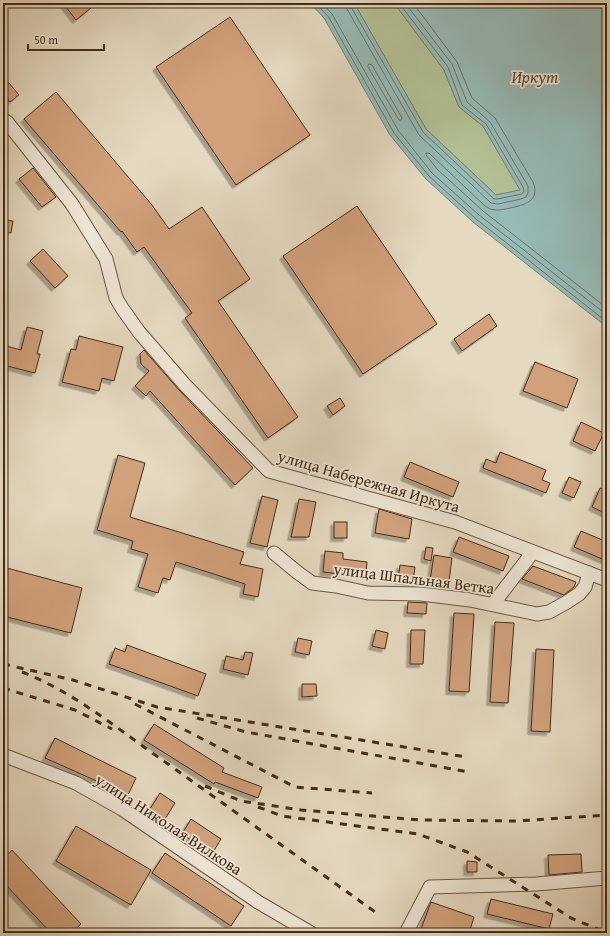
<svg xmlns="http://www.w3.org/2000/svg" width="610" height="936" font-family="'Gentium Book Plus',serif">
<defs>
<filter id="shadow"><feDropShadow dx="-3.5" dy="3.5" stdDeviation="0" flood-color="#0004"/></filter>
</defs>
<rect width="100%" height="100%" fill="#e5d9c0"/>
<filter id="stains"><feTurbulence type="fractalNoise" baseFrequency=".005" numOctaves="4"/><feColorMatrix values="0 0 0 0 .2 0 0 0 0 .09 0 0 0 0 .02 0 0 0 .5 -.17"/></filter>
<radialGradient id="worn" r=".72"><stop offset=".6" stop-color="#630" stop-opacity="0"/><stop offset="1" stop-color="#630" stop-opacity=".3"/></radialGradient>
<polygon fill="#b2c094" stroke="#7c7656" points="354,3 394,3 444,70 459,107 483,126 521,191 496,195 426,129"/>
<polygon fill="#96bab6" stroke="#768177" points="310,3 354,3 426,129 496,195 520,190 483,126 459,107 444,70 394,3 604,3 607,7 607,327 473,222 426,179 390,135 324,18"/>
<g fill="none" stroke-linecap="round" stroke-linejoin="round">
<g stroke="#6e7367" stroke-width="1">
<polyline points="315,3 328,16 394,133 429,176 476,219 607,322"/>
<polyline points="322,3 332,14 398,130 432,173 479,215 607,315"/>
<polyline points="346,3 347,9 419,135 491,203 498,204 521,199 526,197 528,193 528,186 490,122 467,102 452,64 405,3"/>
<polyline points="351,3 351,7 423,132 494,199 497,199 522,194 524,191 523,187 486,124 462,105 448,67 399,3"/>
<path d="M413,3L457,62L472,98L495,118L533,182C541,201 524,205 510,208C501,210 493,212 485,206L429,153H426V155L437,169L483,211L607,308"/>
<polygon points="369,64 372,65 402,118 401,120 399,120 368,67"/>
</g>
</g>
<g fill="#d1a17c" stroke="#452c18" filter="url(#shadow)">
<polygon points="63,3 88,3 91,8 76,20"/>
<polygon points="230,17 310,135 236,185 156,67"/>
<polygon points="3,76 19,95 10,102 3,93"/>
<polygon points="56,92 152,205 169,229 202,207 250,279 218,301 298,417 268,438 185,318 192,313 144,247 137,252 122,231 121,232 24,119"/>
<polygon points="33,168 56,197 42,207 19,179"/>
<polygon points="357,206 437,324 363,374 283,256"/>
<polygon points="3,220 13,221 11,233 3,232"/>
<polygon points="43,249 68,276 55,288 30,261"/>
<polygon points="489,314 497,326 462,351 454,339"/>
<polygon points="27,327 43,331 37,354 40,354 35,373 3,365 3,345 21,350"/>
<polygon points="79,336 123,347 114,381 102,378 99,391 62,382 71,349 76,350"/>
<polygon points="144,350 179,390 253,468 235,485 150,391 146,396 135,386 149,371 141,364 140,354"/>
<polygon points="535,362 578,379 567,408 523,391"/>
<polygon points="340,398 345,406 333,415 327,406"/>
<polygon points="581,422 604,433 595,451 573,441"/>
<polygon points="500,452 546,470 542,480 550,483 546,493 483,468 486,459 496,463"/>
<polygon points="118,455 145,463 130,517 244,552 240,564 263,569 258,597 243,594 245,584 176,562 170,580 163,578 158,593 138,587 148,554 131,549 133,541 97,530"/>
<polygon points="410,462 459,482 453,497 404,477"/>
<polygon points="569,477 581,482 574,498 562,493"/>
<polygon points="600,488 607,491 607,514 592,507"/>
<polygon points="262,496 278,500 267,547 250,543"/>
<polygon points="299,499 316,502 309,537 291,537"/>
<polygon points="379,509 412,519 409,539 375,533"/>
<rect x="334" y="522" width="13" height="16"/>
<polygon points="581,531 607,542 607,561 574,547"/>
<polygon points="459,537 509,556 503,571 453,552"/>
<polygon points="426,547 433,548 431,561 424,559"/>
<polygon points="325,551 343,553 343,559 367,562 366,573 341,570 341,574 323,572"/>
<polygon points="434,555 452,558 448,589 429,587"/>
<polygon points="400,565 415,567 413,582 398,580"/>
<polygon points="533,566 576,582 574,587 564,595 522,579"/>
<polygon points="3,567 82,588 71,633 3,616"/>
<polygon points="408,602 427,603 426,614 407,613"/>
<polygon points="454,613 474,614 469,692 449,691"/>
<polygon points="495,622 514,623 508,703 490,702"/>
<polygon points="376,630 388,633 385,649 372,646"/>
<polygon points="411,630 425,630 423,664 410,664"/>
<polygon points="298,638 312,641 309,655 295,652"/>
<polygon points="127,645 206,674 198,696 109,664 115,648 125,652"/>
<polygon points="536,649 554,650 550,732 531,731"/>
<polygon points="245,652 253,653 248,675 223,669 226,656 243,660"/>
<polygon points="302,684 316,684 317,696 302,697"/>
<polygon points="154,724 224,768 222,772 262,787 258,798 215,782 214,784 144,740"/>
<polygon points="55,738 136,778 128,795 45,758"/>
<polygon points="160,793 175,803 165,819 150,809"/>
<polygon points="191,819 221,839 212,854 182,834"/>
<polygon points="76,826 151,870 131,905 56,861"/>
<polygon points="12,850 81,924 71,933 51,933 3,882 3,859"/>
<polygon points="165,853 244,906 231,926 152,873"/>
<polygon points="581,854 582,872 549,875 548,855"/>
<polygon points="467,861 477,862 477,872 467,872"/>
<polygon points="491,899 553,914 549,929 487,914"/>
<polygon points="431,902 474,917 469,933 431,933 421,929"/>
</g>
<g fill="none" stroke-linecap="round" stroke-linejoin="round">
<g stroke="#6d5742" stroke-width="15">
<g id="minor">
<polyline points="3,120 7,122 72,204 106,259 116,298 122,308 139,332 185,385 269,471 455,522 607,580"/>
<polyline points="274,553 297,572 312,583 336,586 368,593 421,594 470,600 537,614 549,612 567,602 579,594 585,587 589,573"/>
<polyline points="493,604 533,552"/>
<polyline points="3,755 76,783 122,809 258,902 311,933"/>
<polyline points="406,933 430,887 536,884 607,878"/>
</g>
</g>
<use href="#minor" stroke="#eee6d6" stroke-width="13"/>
<g stroke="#452c18" stroke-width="3" stroke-dasharray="7 7" stroke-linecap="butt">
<polyline points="3,664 73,680 157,707 466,757"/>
<path d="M22,672C76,693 120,731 168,764L378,914"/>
<polyline points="3,688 75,710 112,729"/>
<polyline points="135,704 295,787 372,793"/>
<polyline points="197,718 246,732 469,772"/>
<polyline points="205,786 241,801 301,810 420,820 517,821 607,815"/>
<polyline points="258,807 282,816 418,834 467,852 571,918 607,933"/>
</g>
</g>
<g text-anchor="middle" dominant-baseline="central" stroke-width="3.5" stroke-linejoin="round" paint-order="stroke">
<g font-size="16" fill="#452c18" stroke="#eee6d6">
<text transform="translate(369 481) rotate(16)">улица Набережная Иркута</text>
<text transform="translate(414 578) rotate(7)">улица Шпальная Ветка</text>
<text transform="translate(169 824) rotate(33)">улица Николая Вилкова</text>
</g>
<g font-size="17" font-style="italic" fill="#554838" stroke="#eee6d6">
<text x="535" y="76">Иркут</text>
</g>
</g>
<rect width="610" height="936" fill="none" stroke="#e5d9c0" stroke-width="16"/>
<rect x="4" y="4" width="602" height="928" fill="none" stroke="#452c18" stroke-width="2"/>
<rect x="8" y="8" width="594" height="920" fill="none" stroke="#452c18"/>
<path d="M28 44v6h76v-6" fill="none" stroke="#452c18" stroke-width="2"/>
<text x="34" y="44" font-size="12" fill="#452c18" stroke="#eee6d6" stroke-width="3" paint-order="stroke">50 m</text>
<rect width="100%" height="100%" filter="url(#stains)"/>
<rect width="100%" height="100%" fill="url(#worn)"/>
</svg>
